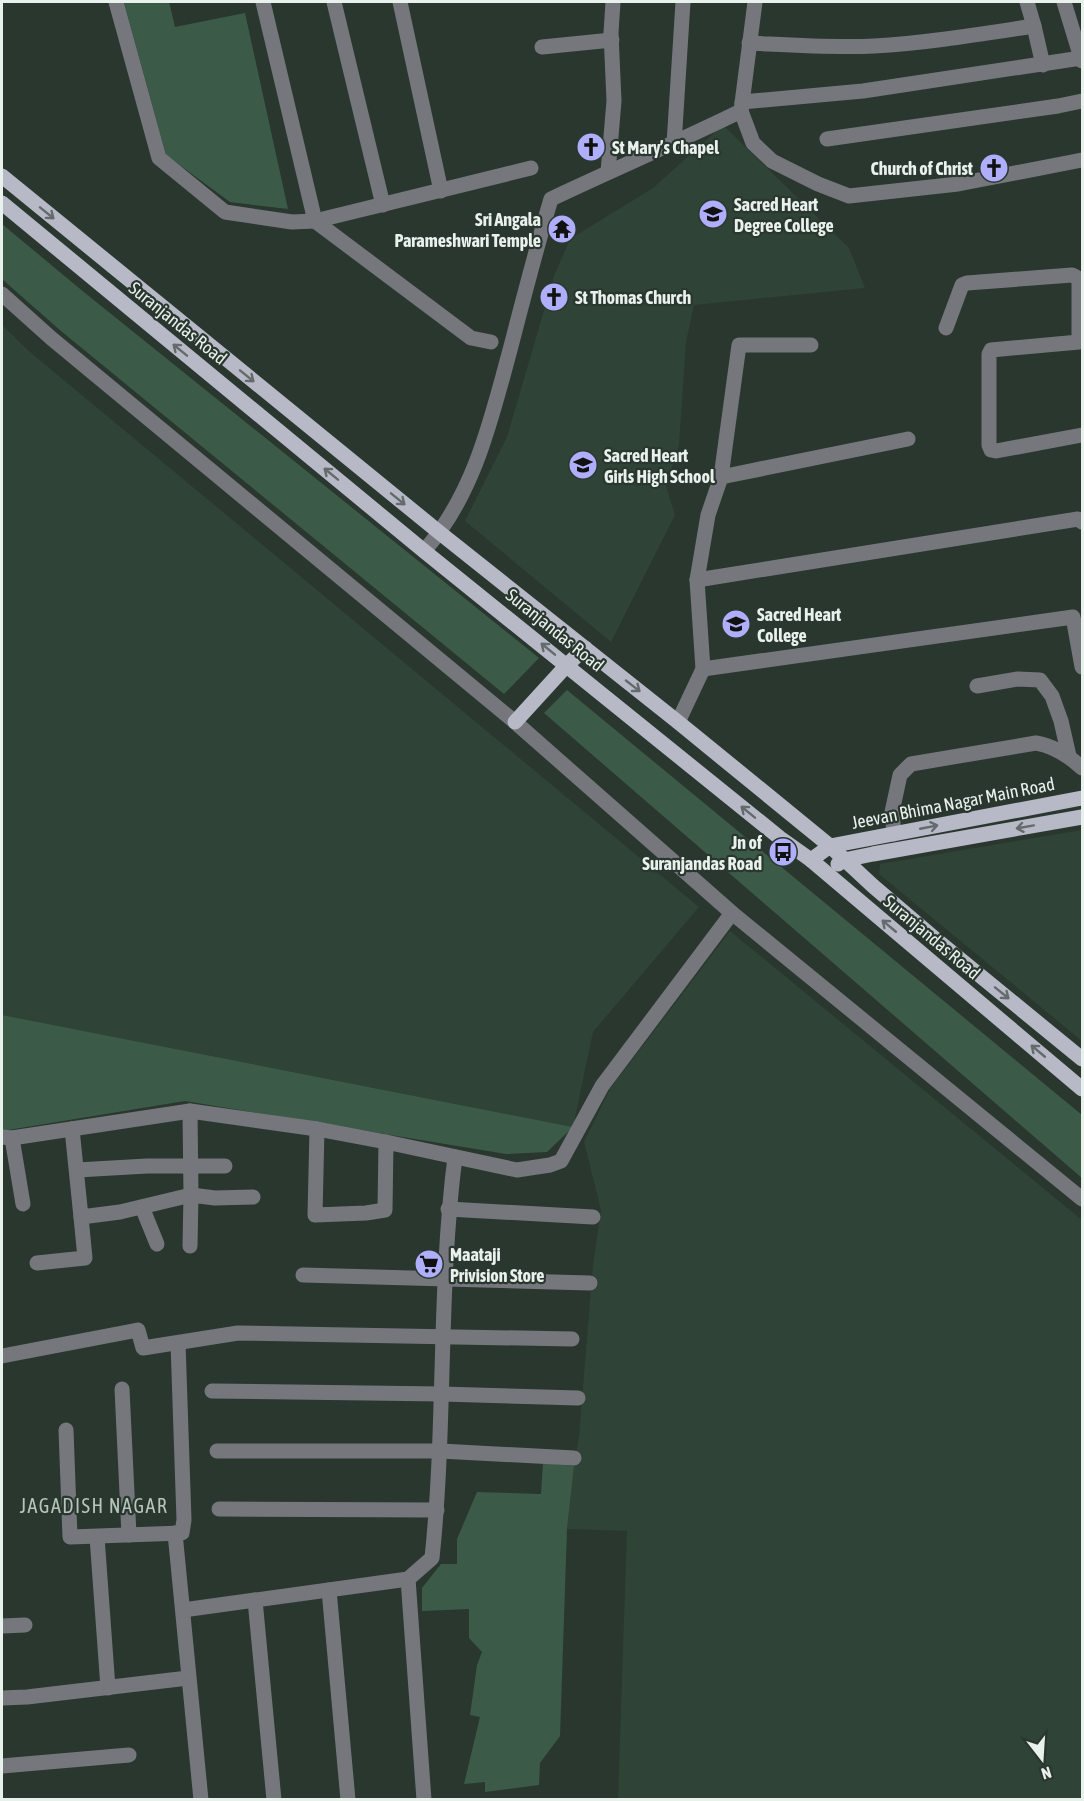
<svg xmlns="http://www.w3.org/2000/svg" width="1084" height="1801" font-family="'Asap Condensed',sans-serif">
<rect width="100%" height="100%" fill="#2a372f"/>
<g fill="#2f4337">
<polygon points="723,125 849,248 865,288 694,305 686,342 679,445 666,486 675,515 611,642 465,521 507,437 554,276 570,239 653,188"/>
<polygon points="2,325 30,352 699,907 593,1032 573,1127 2,1015"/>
<polygon points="1082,830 1082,1041 879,874 880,864"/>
<polygon points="730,931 1082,1220 1082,1799 618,1799 627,1531 567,1529 574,1466 579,1436 593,1265 601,1210 584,1142 610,1089"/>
</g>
<g fill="#3b5b48">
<polygon points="124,2 169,2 175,27 245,13 288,209 230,202 166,155"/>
<polygon points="2,224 85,293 539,658 504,694 61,331 2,279"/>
<polygon points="567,690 1082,1115 1082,1178 544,713"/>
<polygon points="2,1015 573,1127 547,1152 506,1154 185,1101 2,1131"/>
<polygon points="543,1463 574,1466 567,1529 560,1736 540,1763 539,1785 485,1792 485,1782 464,1784 480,1717 470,1715 477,1665 482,1652 469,1638 469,1609 422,1611 422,1588 441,1564 457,1564 457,1539 477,1492 541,1494"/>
</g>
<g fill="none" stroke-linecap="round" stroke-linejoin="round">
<g stroke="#76777d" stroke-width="15">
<polyline points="116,2 159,158 225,212 292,222 315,221 531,168"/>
<polyline points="263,2 315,221 471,338 491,342"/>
<polyline points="334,2 383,205"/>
<polyline points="400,2 441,191"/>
<polyline points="1027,2 1034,26 1043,65"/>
<polyline points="1064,2 1082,61"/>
<path d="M749,43C790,45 832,48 874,46C927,43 981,34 1034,26"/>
<polyline points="542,47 612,40"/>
<polyline points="742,102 863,91 1081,58"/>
<polyline points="741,111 753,143 772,161 818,184 849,196 958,184 1082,160"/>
<polyline points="827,139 1058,106 1082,101"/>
<polyline points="674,144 683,2"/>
<polyline points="608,172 614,101 611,33 613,2"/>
<polyline points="2,294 51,338 515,722 732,913 1082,1199"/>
<polyline points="946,328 962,285 967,283 1072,275 1076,277 1079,280 1079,342 991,350 989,354 989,445 991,450 996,451 1082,435"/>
<polyline points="721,477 908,439"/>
<path d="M424,551C474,495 491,420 510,350C523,300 536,249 551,199C614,169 678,142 741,111L755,2"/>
<polyline points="697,580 1078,519 1082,522"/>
<polyline points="703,669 1073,617 1082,667"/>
<polyline points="977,686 1018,679 1040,680 1052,696 1061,721 1069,756"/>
<polyline points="678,722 703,669 697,580 708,515 721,477 739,345 811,345"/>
<path d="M894,834L892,812L900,775L911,764L1036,743C1054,746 1069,756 1082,768"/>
<polyline points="72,1129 81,1217 120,1212 191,1195 190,1111"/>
<polyline points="317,1129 315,1215 366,1213 385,1210 386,1142"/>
<polyline points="2,1137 12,1138 190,1111 317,1129 386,1142 517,1170 550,1165 561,1161 602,1086 732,913"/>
<polyline points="12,1138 23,1204"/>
<polyline points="77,1170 147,1166 225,1166"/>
<polyline points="142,1207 157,1244"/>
<polyline points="448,1209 593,1217"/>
<polyline points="190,1246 191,1195 215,1198 253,1197"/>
<polyline points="37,1263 85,1258 81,1217"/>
<polyline points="303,1275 590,1283"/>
<polyline points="2,1356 138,1330 143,1348 238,1333 572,1339"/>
<polyline points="122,1389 129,1535"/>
<polyline points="212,1391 442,1394 578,1398"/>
<polyline points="66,1430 70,1537 182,1533 184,1520 178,1343"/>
<polyline points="217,1451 440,1451 574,1458"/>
<polyline points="219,1509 437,1510"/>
<polyline points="175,1533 201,1800"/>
<polyline points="97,1537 108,1688"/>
<polyline points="408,1579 424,1800"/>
<polyline points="329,1590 348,1800"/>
<polyline points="255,1600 274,1800"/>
<path d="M183,1610L408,1579L432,1558C446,1425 438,1290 455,1157"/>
<polyline points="2,1626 25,1625"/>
<polyline points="2,1698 27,1697 188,1678"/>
<polyline points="2,1766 129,1755"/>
</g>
<g stroke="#b8b9c7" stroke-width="15">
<polyline points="2,176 440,533 678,722 830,846 873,886 934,938 1082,1059"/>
<polyline points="2,203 424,551 780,838 811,860 1082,1089"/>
<polyline points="515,722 567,665 585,648"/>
<polyline points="811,860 830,846 1082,798"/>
<polyline points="838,864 844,860 873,854 1082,817"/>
</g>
</g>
<defs><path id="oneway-shaft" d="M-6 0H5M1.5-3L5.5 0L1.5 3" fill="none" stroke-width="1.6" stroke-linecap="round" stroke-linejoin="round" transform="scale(1.5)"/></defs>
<g stroke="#636b6c">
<use href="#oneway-shaft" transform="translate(47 213) rotate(39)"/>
<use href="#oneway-shaft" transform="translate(180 350) rotate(-141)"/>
<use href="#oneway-shaft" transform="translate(247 376) rotate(39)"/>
<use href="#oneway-shaft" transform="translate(331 474) rotate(-141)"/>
<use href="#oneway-shaft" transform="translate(398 499) rotate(39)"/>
<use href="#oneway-shaft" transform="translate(548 649) rotate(-141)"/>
<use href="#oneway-shaft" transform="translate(633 686) rotate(38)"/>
<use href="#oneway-shaft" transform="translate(748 812) rotate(-141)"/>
<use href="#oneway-shaft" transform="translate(929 827) rotate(-11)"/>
<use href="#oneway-shaft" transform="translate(1025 827) rotate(170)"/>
<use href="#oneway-shaft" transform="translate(889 926) rotate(-140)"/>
<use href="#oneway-shaft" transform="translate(1002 993) rotate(39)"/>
<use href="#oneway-shaft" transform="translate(1038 1051) rotate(-140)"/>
</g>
<defs>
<g id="church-disc" transform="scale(1.5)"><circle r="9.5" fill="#afaefa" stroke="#2a372f"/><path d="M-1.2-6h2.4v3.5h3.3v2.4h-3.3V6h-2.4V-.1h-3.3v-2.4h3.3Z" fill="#111"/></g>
<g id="university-disc" transform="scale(1.5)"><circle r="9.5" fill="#afaefa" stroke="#2a372f"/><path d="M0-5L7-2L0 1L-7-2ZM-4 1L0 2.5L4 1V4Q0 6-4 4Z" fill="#111"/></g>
<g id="temple-disc" transform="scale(1.5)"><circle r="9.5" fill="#afaefa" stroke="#2a372f"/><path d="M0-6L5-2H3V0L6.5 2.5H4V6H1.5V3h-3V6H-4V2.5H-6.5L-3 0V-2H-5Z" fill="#111"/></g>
<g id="school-disc" transform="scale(1.5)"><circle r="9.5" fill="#afaefa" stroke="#2a372f"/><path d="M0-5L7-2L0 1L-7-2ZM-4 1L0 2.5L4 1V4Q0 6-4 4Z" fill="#111"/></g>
<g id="bus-disc" transform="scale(1.5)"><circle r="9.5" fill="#afaefa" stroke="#2a372f"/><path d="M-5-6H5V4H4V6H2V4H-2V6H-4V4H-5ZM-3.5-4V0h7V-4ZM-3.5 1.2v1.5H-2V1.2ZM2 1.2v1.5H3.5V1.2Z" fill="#111"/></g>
<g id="supermarket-disc" transform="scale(1.5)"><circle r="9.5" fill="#afaefa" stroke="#2a372f"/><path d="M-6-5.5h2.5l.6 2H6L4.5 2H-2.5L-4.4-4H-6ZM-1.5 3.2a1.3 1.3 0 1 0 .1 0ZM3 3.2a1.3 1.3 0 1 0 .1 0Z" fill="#111"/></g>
</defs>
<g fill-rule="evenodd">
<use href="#church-disc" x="591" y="147"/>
<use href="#church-disc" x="994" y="168"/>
<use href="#university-disc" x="713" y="214"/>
<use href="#temple-disc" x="562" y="229"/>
<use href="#church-disc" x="554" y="297"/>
<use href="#school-disc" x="583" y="465"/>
<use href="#university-disc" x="736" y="624"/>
<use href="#bus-disc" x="783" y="852"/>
<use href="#supermarket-disc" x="429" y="1264"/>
</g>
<g text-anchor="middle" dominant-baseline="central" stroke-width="4.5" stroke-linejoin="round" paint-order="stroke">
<g font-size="18" font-weight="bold" fill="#e9f1ec" stroke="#2a372f" text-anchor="start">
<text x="612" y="147">St Mary’s Chapel</text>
<text x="973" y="168" text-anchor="end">Church of Christ</text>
<text x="734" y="204">Sacred Heart<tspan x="734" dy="21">Degree College</tspan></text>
<text x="541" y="219" text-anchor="end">Sri Angala<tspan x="541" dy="21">Parameshwari Temple</tspan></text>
<text x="575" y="297">St Thomas Church</text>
<text x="604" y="455">Sacred Heart<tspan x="604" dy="21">Girls High School</tspan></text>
<text x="757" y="614">Sacred Heart<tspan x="757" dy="21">College</tspan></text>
<text x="762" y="842" text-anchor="end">Jn of<tspan x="762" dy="21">Suranjandas Road</tspan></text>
<text x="450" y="1254">Maataji<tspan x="450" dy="21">Privision Store</tspan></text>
</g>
<g font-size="18" fill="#e9f1ec" stroke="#2a372f">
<text transform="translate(178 323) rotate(39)">Suranjandas Road</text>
<text transform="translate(555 630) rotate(39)">Suranjandas Road</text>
<text transform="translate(953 803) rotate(-11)">Jeevan Bhima Nagar Main Road</text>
<text transform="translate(932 937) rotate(40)">Suranjandas Road</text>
</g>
<g font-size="20" letter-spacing="1.5" fill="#b5c5bb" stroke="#2a372f">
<text x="94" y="1505">JAGADISH NAGAR</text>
</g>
</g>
<rect width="1084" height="1801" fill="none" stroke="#e9f1ec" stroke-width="6"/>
<g transform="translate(1042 1759) rotate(163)" stroke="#2a372f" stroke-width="4.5" paint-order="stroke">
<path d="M0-4.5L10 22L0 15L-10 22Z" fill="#e9f1ec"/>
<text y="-9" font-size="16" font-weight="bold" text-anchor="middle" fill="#e9f1ec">N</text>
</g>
</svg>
